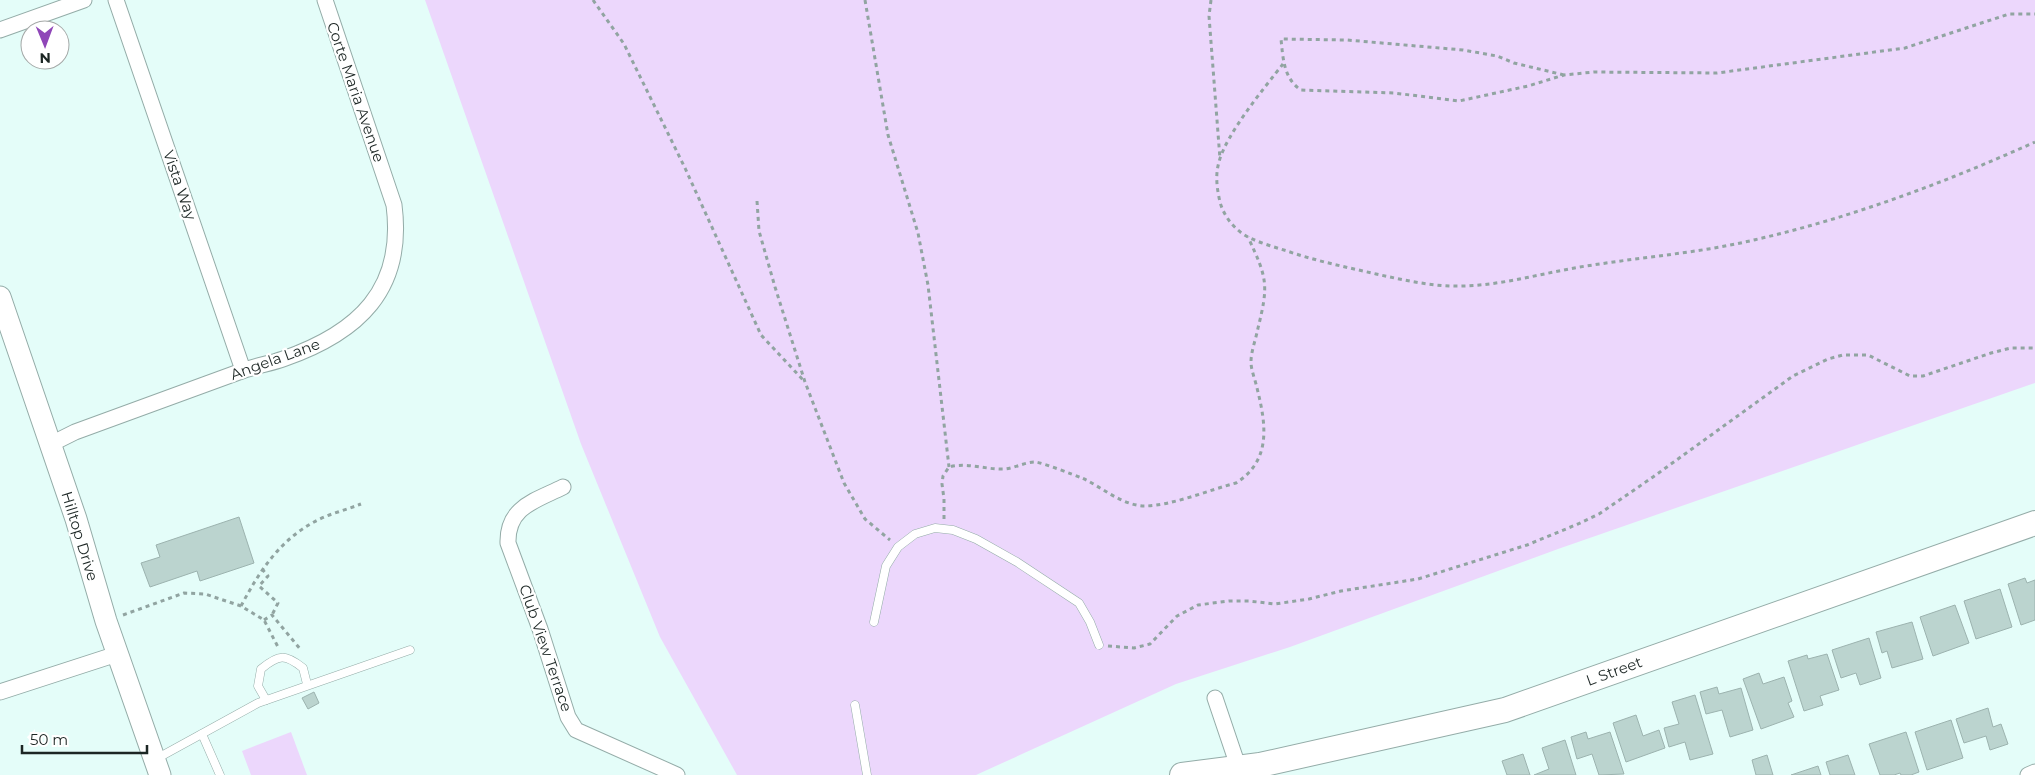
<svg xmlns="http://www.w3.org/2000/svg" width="2035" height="775" font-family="Montserrat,sans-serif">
<rect width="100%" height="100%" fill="#e4fdf9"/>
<g fill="#ecd7fc">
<polygon points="425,0 2035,0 2035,383 1558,549 1290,647 1176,684 976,775 737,775 660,637 581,444"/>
<polygon points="291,732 307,775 251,775 242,751"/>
</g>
<g fill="#bbd4cf" stroke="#9cb3af">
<polygon points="239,517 254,563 200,581 197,571 150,587 141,563 160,557 156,545"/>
<polygon points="2025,578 2027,583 2035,580 2035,620 2021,625 2008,584"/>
<polygon points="2000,589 2012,627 1976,639 1964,601"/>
<polygon points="1955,605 1969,643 1933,656 1920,617"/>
<polygon points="1912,622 1923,659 1892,668 1887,651 1882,653 1876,632"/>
<polygon points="1869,638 1881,678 1860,685 1856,673 1841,678 1832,650"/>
<polygon points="1827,654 1839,690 1820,696 1823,705 1804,711 1788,661 1807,655 1808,659"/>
<polygon points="1759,673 1763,684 1784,677 1792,701 1788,703 1794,717 1761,729 1743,679"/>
<polygon points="1717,687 1719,694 1741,688 1753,730 1730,737 1722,710 1706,714 1700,692"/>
<polygon points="314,692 319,703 308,709 302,698"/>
<polygon points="1695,695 1713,754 1690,760 1685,742 1669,747 1664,728 1679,724 1672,702"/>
<polygon points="1988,708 1993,727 2001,724 2008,744 1990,750 1986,736 1964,743 1956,719"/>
<polygon points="1636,715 1643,736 1659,730 1665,748 1626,762 1613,723"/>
<polygon points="1951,720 1963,758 1927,770 1915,732"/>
<polygon points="1586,732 1588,739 1610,732 1624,774 1599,775 1592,754 1577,759 1571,737"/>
<polygon points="1906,732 1919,772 1911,775 1901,775 1900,773 1894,775 1880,775 1869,744"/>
<polygon points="1565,740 1576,775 1534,775 1549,769 1542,748"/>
<polygon points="1523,754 1530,775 1507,775 1502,761"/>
<polygon points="1767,755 1773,775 1756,775 1752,760"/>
<polygon points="1848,755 1855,775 1830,775 1826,762"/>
<polygon points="1818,766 1821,775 1791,775"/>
</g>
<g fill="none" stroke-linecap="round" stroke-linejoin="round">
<g stroke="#94aca8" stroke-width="9">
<g id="service">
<polyline points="874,622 886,566 898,547 915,534 935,528 953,530 976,539 1017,562 1079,603 1090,622 1099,645"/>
<path d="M266,700L258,686L261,669C279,654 285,654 303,668L307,684"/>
<polyline points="855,705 867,775"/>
<polyline points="202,734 220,775"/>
<polyline points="156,759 258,703 410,650"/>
</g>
</g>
<g stroke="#94aca8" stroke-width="17">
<g id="minor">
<polyline points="116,0 243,370"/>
<polyline points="0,30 84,0"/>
<path d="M51,444L75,432C129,412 185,392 239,372C254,366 269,364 283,359C358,333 405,290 394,205L325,0"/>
<path d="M563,487C535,501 507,507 508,543L540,629L568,717L576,730L677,775"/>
<polyline points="0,692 117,654"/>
<polyline points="1215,698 1239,769"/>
<polyline points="2028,775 2035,772"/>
</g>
</g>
<g stroke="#94aca8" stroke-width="23">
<polyline id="secondary" points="0,297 76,519 106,621 160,775"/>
</g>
<g stroke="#94aca8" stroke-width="26">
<polyline id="primary" points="1182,775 1260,765 1505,710 2035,523"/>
</g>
<g stroke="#91a4a1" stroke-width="3" stroke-dasharray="4 4" stroke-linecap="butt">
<polyline points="593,0 624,44 685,168 761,335 805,382"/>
<polyline points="865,0 888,135 918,233 928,285 949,467"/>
<polyline points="1211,0 1209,16 1220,159"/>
<path d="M1283,64C1265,87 1226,134 1219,162C1215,175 1217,189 1220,202C1224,217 1235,230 1248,237C1260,243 1274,247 1287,251C1316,261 1346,267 1376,274C1404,280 1433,287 1462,286C1507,285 1549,271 1593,265C1644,257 1695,253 1745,242C1845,220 1942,184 2035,142"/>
<path d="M1564,75L1514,63L1497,56L1463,50L1347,40L1281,39C1283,59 1284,79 1301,90L1394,93L1459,101L1528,86L1564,75L1594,72L1717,73L1905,48L2009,14H2035"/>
<polyline points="757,201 759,231 775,287 805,382 844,483 865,519 890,540"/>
<path d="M944,519V499L942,484L943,476L949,467C968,462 986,470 1005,469C1015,468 1025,462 1035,462C1041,462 1074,475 1082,478C1102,487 1121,505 1144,506C1171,506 1209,490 1236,483C1272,460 1266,424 1257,388C1255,379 1251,370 1251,362C1251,351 1256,339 1258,328C1269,284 1267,278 1248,237"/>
<polyline points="262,569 268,576 259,586 278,603 272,615"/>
<path d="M241,606C259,572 279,541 314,522C328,514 346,510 361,504"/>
<polyline points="123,615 184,593 205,594 241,606 264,620 278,647"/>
<polyline points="264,620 272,615 301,650"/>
<polyline points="1108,646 1134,648 1150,644 1177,616 1198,605 1229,601 1249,601 1275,604 1309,599 1341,591 1418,579 1527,545 1578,524 1599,514 1653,477 1793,376 1828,359 1843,355 1868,355 1910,376 1923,376 1991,353 2011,348 2035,348"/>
</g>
<use href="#service" stroke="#fff" stroke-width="8"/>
<use href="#minor" stroke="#fff" stroke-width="15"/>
<use href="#secondary" stroke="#fff" stroke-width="21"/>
<use href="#primary" stroke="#fff" stroke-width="24"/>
</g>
<g text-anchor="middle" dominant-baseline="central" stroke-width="4.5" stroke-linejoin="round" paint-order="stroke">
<g font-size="15" fill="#1c2624" stroke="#fff">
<text transform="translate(356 92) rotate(71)">Corte Maria Avenue</text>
<text transform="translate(180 185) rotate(71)">Vista Way</text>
<text transform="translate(275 359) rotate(-20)">Angela Lane</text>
<text transform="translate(80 536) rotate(73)">Hilltop Drive</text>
<text transform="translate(546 648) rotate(71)">Club View Terrace</text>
<text transform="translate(1614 671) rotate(-20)">L Street</text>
</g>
</g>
<g transform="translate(45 45) rotate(179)"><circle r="24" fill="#ffffff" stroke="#a4a8a7"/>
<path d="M0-4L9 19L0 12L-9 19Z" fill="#8f46b8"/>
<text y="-8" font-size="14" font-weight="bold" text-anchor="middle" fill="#1c2624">N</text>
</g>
<path d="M22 745v8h125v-8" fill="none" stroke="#1c2624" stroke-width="2.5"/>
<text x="30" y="745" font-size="15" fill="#1c2624" stroke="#ffffff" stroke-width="4" paint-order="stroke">50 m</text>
</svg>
